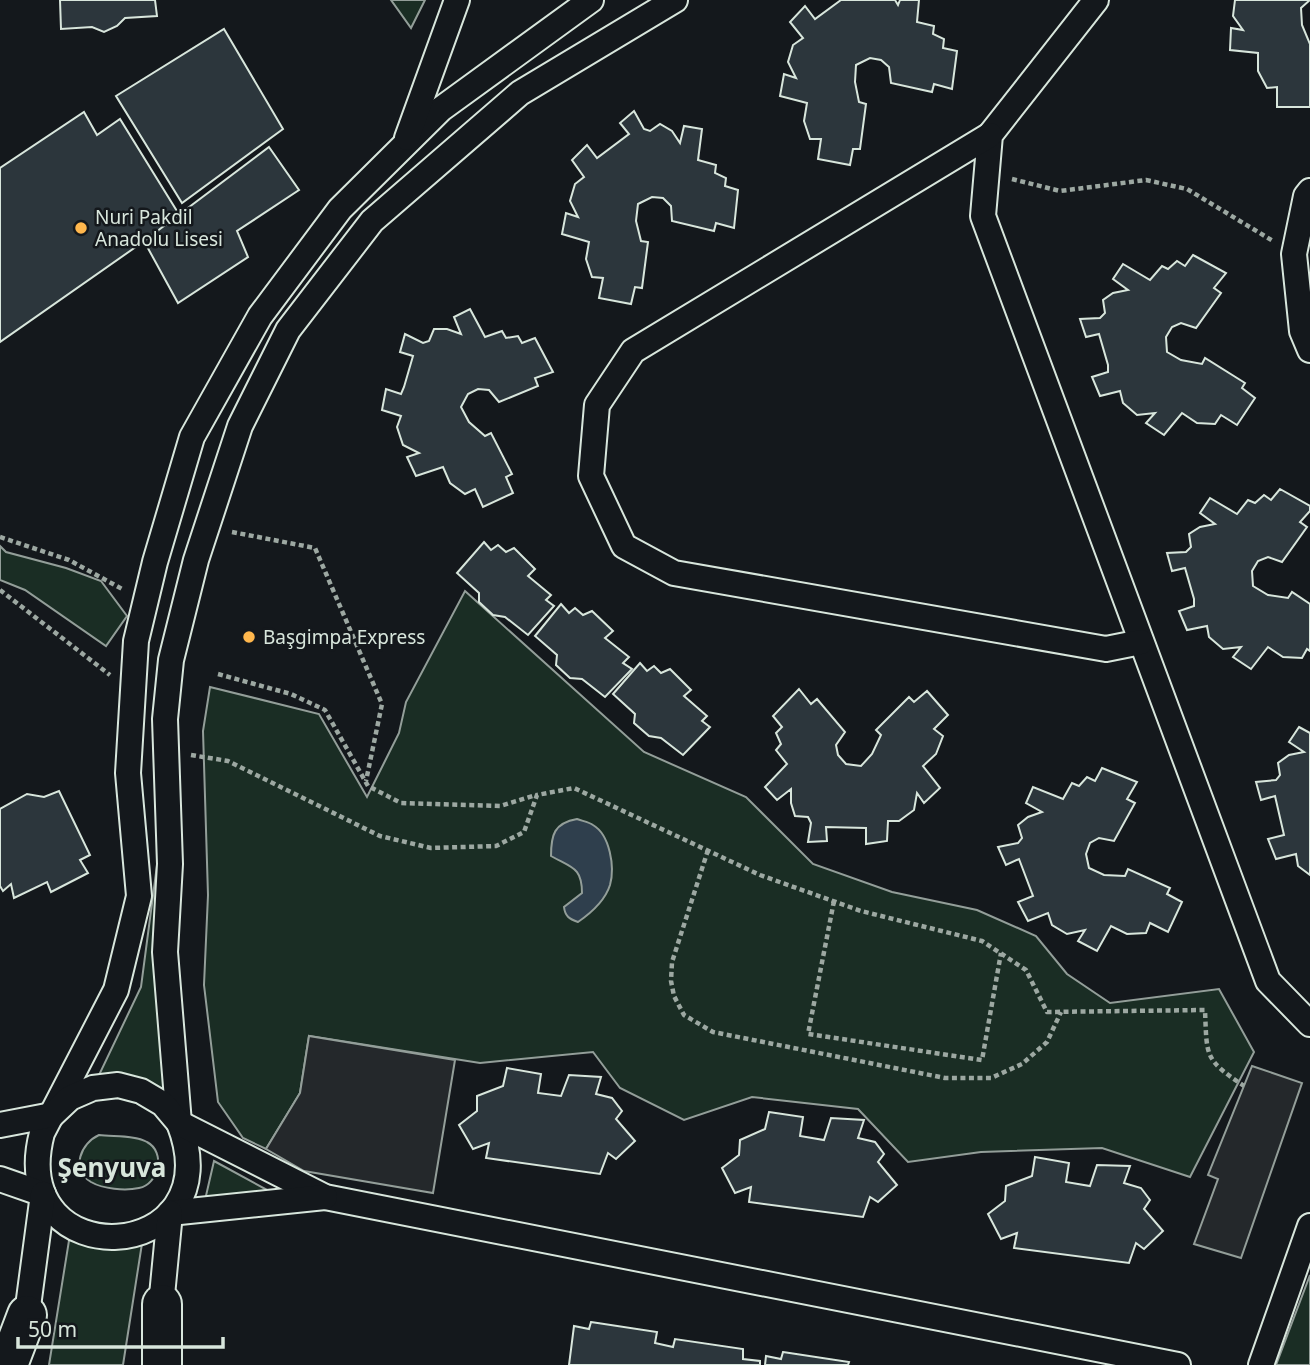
<svg xmlns="http://www.w3.org/2000/svg" width="1310" height="1365" font-family="'Noto Sans',sans-serif">
<rect width="100%" height="100%" fill="#14181c"/>
<g fill="#1a2d24" stroke="#939e99" stroke-width="2">
<polygon points="391,0 425,0 411,28"/>
<polygon points="0,546 6,552 66,568 101,581 127,616 106,646 25,590 0,580"/>
<polygon points="465,591 644,752 746,797 813,864 892,892 977,910 1036,936 1067,974 1110,1003 1219,989 1254,1052 1190,1177 1102,1148 981,1152 908,1162 858,1109 752,1097 684,1120 620,1088 593,1052 480,1063 309,1036 300,1093 266,1149 243,1138 218,1102 204,985 208,895 203,731 210,687 319,714 367,797 399,733 406,702"/>
<polygon points="159,850 165,1093 99,1075 141,987"/>
<path d="M99,1135C112,1137 135,1135 147,1142C166,1152 159,1184 139,1188C125,1191 103,1189 91,1182C70,1169 81,1143 99,1135Z"/>
<polygon points="214,1161 269,1191 205,1200"/>
<polygon points="71,1228 143,1237 123,1365 49,1365"/>
<polygon points="1310,1275 1310,1365 1276,1365"/>
</g>
<g fill="#24282b" stroke="#939e99" stroke-width="2">
<polygon points="309,1036 455,1060 433,1193 304,1171 266,1149 300,1093"/>
<polygon points="1252,1066 1302,1083 1241,1258 1194,1244 1218,1179 1208,1175"/>
</g>
<path fill="#2f3f4d" stroke="#939e99" stroke-width="2" d="M577,819C582,821 589,822 593,825C610,835 615,867 610,885C605,901 591,913 578,922C569,919 565,916 564,907L582,893C582,867 572,868 551,856C551,835 554,823 577,819Z"/>
<g fill="#2c363c" stroke="#d8e6dc" stroke-width="2">
<polygon points="60,0 155,0 157,16 125,18 117,26 104,32 92,27 61,29"/>
<polygon points="841,0 895,0 898,5 900,0 919,0 917,22 934,26 933,34 944,39 943,48 957,51 952,89 934,84 932,92 891,83 889,67 881,60 870,58 856,65 855,82 859,102 866,104 860,149 853,149 850,165 818,159 821,139 810,139 804,121 807,103 780,96 784,74 796,78 788,62 793,45 803,38 790,22 805,6 815,19"/>
<polygon points="1235,0 1310,0 1301,8 1302,25 1310,44 1310,107 1277,107 1277,87 1267,88 1258,71 1258,53 1230,50 1231,28 1243,30 1233,16"/>
<polygon points="224,29 283,129 182,203 116,96"/>
<polygon points="634,111 644,129 650,131 660,124 672,131 680,143 684,126 702,129 698,160 716,165 715,173 726,178 725,186 738,190 734,228 716,223 714,231 672,221 671,206 663,198 652,197 638,204 636,221 641,241 648,242 642,288 635,287 631,304 599,298 603,278 592,277 586,259 589,242 562,234 566,213 578,217 570,201 575,184 584,177 572,160 587,145 597,158 629,134 620,123"/>
<polygon points="84,112 97,135 120,119 180,216 0,342 0,168"/>
<polygon points="269,147 299,190 237,231 248,257 178,303 144,241"/>
<polygon points="1193,255 1226,273 1214,288 1221,293 1196,328 1181,323 1172,327 1166,337 1167,352 1181,360 1202,364 1205,358 1245,383 1242,388 1255,398 1237,425 1221,415 1215,424 1197,423 1182,413 1164,435 1146,423 1155,413 1137,415 1123,403 1120,391 1100,396 1092,377 1108,372 1108,365 1099,334 1086,337 1080,319 1100,318 1105,313 1103,300 1113,293 1128,290 1113,279 1123,264 1150,280 1162,266 1168,269 1177,261 1185,266"/>
<polygon points="470,309 485,337 502,331 506,338 518,336 522,343 535,338 553,372 535,378 538,386 499,402 489,390 478,389 468,394 461,407 469,422 485,436 491,433 512,474 506,477 513,493 483,507 475,489 465,494 450,483 443,467 416,476 407,457 419,453 403,445 397,427 401,416 382,410 386,389 401,394 404,387 413,356 400,352 405,334 423,343 429,341 434,329 447,329 461,334 454,317"/>
<polygon points="1280,489 1310,506 1310,511 1300,522 1307,527 1282,562 1268,557 1258,561 1252,571 1253,586 1268,595 1288,598 1292,592 1310,604 1310,651 1307,649 1302,658 1283,657 1268,647 1251,669 1233,657 1241,647 1223,649 1209,637 1207,626 1187,630 1179,611 1194,606 1194,599 1185,568 1172,571 1167,553 1186,552 1191,547 1189,534 1200,527 1215,524 1200,513 1210,498 1237,514 1248,500 1255,503 1264,495 1271,500"/>
<polygon points="484,542 491,550 498,545 506,552 514,548 535,569 528,576 551,595 546,600 554,606 528,635 505,617 493,615 479,602 479,593 457,573"/>
<polygon points="561,604 569,613 575,608 583,615 592,611 613,631 605,638 629,657 623,663 632,669 605,697 582,679 570,678 556,665 557,655 535,636"/>
<polygon points="640,663 647,671 654,666 661,673 670,669 691,690 684,696 707,716 702,721 710,727 683,755 661,738 649,736 634,723 635,714 613,694"/>
<polygon points="799,689 811,704 817,699 845,732 836,745 838,755 846,764 861,766 872,754 881,735 876,730 909,697 914,702 927,691 948,715 934,729 943,736 936,754 923,766 940,788 924,803 917,793 914,810 899,821 888,821 887,841 866,844 866,828 826,827 827,841 808,842 811,823 808,817 795,816 791,803 791,789 777,800 765,787 787,764 776,750 781,744 776,733 782,727 773,716"/>
<polygon points="1299,727 1310,733 1310,875 1298,866 1296,854 1276,859 1268,839 1284,835 1275,796 1261,800 1256,782 1276,780 1280,775 1278,763 1289,755 1304,752 1289,742"/>
<polygon points="1102,768 1137,782 1127,799 1135,803 1114,841 1099,838 1090,843 1086,854 1089,868 1104,875 1125,876 1128,869 1170,888 1167,894 1182,902 1168,932 1150,923 1146,933 1127,934 1111,926 1097,951 1078,941 1085,930 1067,934 1052,925 1048,913 1028,921 1018,902 1033,896 1019,859 1006,865 998,847 1018,843 1022,838 1018,825 1028,817 1042,812 1026,803 1033,787 1063,799 1072,783 1079,786 1087,777 1095,781"/>
<polygon points="59,791 90,855 80,860 88,873 51,892 47,882 14,898 11,884 3,891 0,886 0,809 27,794 44,797"/>
<polygon points="507,1068 541,1074 538,1093 561,1096 569,1075 601,1077 596,1094 612,1098 622,1111 616,1119 635,1141 616,1159 608,1153 600,1174 486,1158 489,1143 473,1149 459,1125 477,1111 477,1096 503,1086"/>
<polygon points="769,1112 803,1117 800,1136 824,1140 831,1118 864,1120 858,1138 875,1142 884,1154 878,1162 897,1185 878,1202 870,1197 863,1217 749,1202 751,1187 735,1193 722,1168 739,1155 740,1140 765,1129"/>
<polygon points="1035,1157 1069,1163 1066,1182 1090,1186 1097,1165 1130,1166 1124,1183 1141,1188 1150,1200 1144,1209 1163,1231 1144,1249 1136,1243 1129,1263 1014,1248 1017,1233 1001,1239 988,1214 1005,1201 1006,1186 1032,1176"/>
<polygon points="591,1322 657,1332 655,1343 673,1347 675,1339 743,1349 743,1359 760,1361 760,1365 569,1365 574,1326 589,1329"/>
<polygon points="783,1352 849,1362 848,1365 765,1365 766,1356 781,1359"/>
</g>
<g fill="none" stroke-linecap="round" stroke-linejoin="round">
<g stroke="#d8e6dc" stroke-width="28">
<g id="minor">
<path d="M591,0L441,109L340,209L260,316L192,437L155,562L136,641L128,773L139,896L116,990L42,1133C4,1279 235,1267 179,1123L165,952L170,864L165,719L171,660L196,560L240,426L288,330L372,221L520,93L675,0"/>
<polyline points="1096,0 990,135 983,216 1268,981 1310,1024"/>
<polyline points="990,135 633,351 597,405 591,476 624,546 674,573 1106,649 1141,642"/>
<polyline points="407,138 457,0"/>
<polyline points="1310,191 1306,196 1294,254 1302,331 1310,350"/>
<polyline points="0,1125 52,1115 70,1098 93,1088 118,1085 141,1091 163,1104 179,1123 325,1197 1178,1365"/>
<polyline points="0,1179 43,1194"/>
<polyline points="170,1213 325,1197"/>
<polyline points="160,1316 170,1213"/>
<polyline points="25,1329 43,1194"/>
<polyline points="1261,1365 1310,1226"/>
</g>
</g>
<g stroke="#d8e6dc" stroke-width="42">
<g id="trunk">
<polyline points="162,1304 162,1365"/>
<polyline points="8,1365 27,1315"/>
</g>
</g>
<g stroke="#9da8a2" stroke-width="4.5" stroke-dasharray="5 3.5" stroke-linecap="butt">
<polyline points="1012,179 1060,191 1146,180 1187,189 1273,241"/>
<polyline points="232,532 315,548 382,704 366,781"/>
<polyline points="0,537 69,560 124,590"/>
<polyline points="0,590 110,675"/>
<polyline points="218,674 291,694 325,710 368,786 401,803 500,806 536,795"/>
<path d="M191,755L228,761L380,836L431,848L496,846L524,832L537,795L574,788L760,875L861,911L982,941L1026,970L1047,1012L1205,1010C1207,1057 1204,1059 1244,1086"/>
<polyline points="708,850 672,962 671,981 674,996 684,1015 713,1032 945,1078 991,1078 1022,1064 1047,1042 1061,1012"/>
<polyline points="834,901 808,1034 982,1060 1001,953"/>
</g>
<use href="#minor" stroke="#14181c" stroke-width="24"/>
<use href="#trunk" stroke="#14181c" stroke-width="38"/>
</g>
<g fill="#ffb74d" stroke="#14181c" stroke-width="2.5">
<circle cx="81" cy="228" r="7"/>
<circle cx="249" cy="637" r="7"/>
</g>
<g text-anchor="middle" dominant-baseline="central" stroke-width="5" stroke-linejoin="round" paint-order="stroke">
<g font-size="19" fill="#d8e6dc" stroke="#14181c" text-anchor="start">
<text x="95" y="217">Nuri Pakdil<tspan x="95" dy="22">Anadolu Lisesi</tspan></text>
<text x="263" y="637">Başgimpa Express</text>
</g>
<g font-size="26" font-weight="bold" fill="#d8e6dc" stroke="#14181c">
<text x="112" y="1167">Şenyuva</text>
</g>
</g>
<path d="M18 1337v10h205v-10" fill="none" stroke="#d8e6dc" stroke-width="3.5"/>
<text x="28" y="1337" font-size="21" fill="#d8e6dc" stroke="#14181c" stroke-width="5" paint-order="stroke">50 m</text>
</svg>
